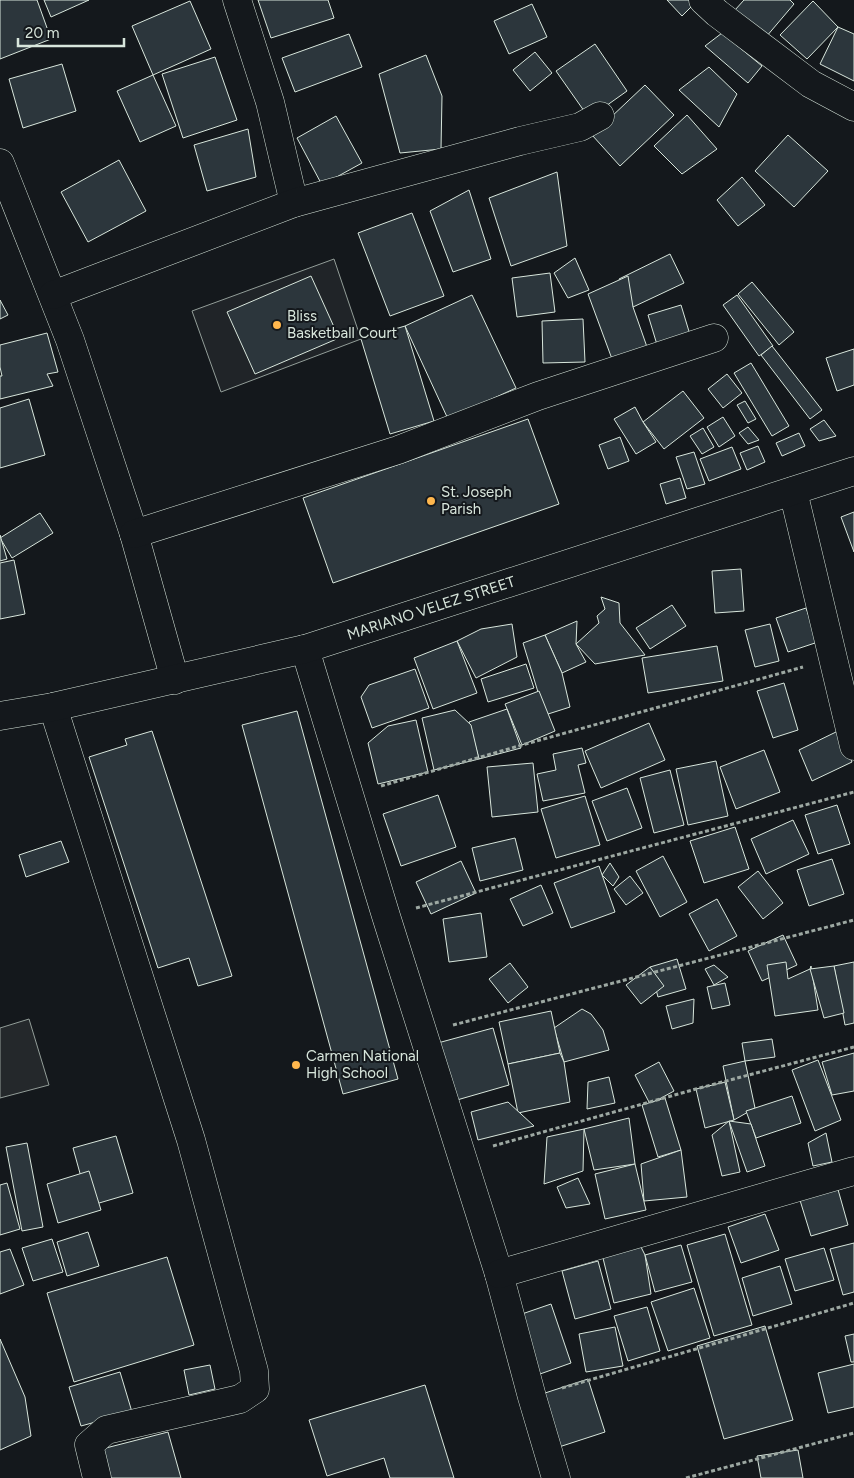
<svg xmlns="http://www.w3.org/2000/svg" width="854" height="1478" font-family="Figtree,sans-serif">
<rect width="100%" height="100%" fill="#14181c"/>
<polygon fill="#202428" stroke="#939e99" points="334,259 361,339 221,392 192,311"/>
<polygon fill="#24282b" stroke="#939e99" points="29,1019 49,1085 0,1098 0,1028"/>
<g fill="#2c363c" stroke="#d8e6dc">
<polygon points="0,0 37,0 51,39 0,59"/>
<polygon points="44,0 89,0 51,17"/>
<polygon points="258,0 328,0 334,18 271,38"/>
<polygon points="667,0 696,0 697,1 682,16"/>
<polygon points="744,0 790,0 794,4 766,37 735,10"/>
<polygon points="190,1 211,49 153,75 132,26"/>
<polygon points="813,1 838,27 807,59 780,35"/>
<polygon points="532,4 547,37 509,54 494,21"/>
<polygon points="838,27 854,34 854,81 820,64"/>
<polygon points="722,33 762,66 748,83 705,46"/>
<polygon points="349,34 362,67 295,92 282,58"/>
<polygon points="595,44 627,91 589,118 556,71"/>
<polygon points="535,52 552,73 530,91 513,70"/>
<polygon points="426,55 442,96 441,149 400,153 379,74"/>
<polygon points="215,57 237,120 183,138 162,74"/>
<polygon points="62,64 76,111 23,128 9,79"/>
<polygon points="709,67 737,94 719,127 679,90"/>
<polygon points="153,75 176,126 140,142 117,91"/>
<polygon points="645,85 674,115 620,166 592,135"/>
<polygon points="687,115 717,149 682,174 654,146"/>
<polygon points="336,116 362,163 322,185 297,138"/>
<polygon points="248,129 256,177 207,191 194,145"/>
<polygon points="788,135 828,171 794,207 755,171"/>
<polygon points="119,160 146,211 88,242 61,192"/>
<polygon points="557,172 567,246 511,266 489,198"/>
<polygon points="742,177 765,205 738,226 717,200"/>
<polygon points="469,190 491,259 453,272 430,211"/>
<polygon points="412,213 444,296 390,316 358,233"/>
<polygon points="670,254 684,283 633,307 619,279"/>
<polygon points="575,258 589,290 568,298 554,273"/>
<polygon points="550,273 555,312 517,317 512,278"/>
<polygon points="311,276 339,338 255,374 227,312"/>
<polygon points="628,276 633,307 647,347 612,359 588,294"/>
<polygon points="752,282 794,332 779,345 738,294"/>
<polygon points="472,295 516,388 448,419 405,326"/>
<polygon points="737,295 773,346 759,356 723,305"/>
<polygon points="0,300 8,315 0,319"/>
<polygon points="681,305 691,338 658,348 648,315"/>
<polygon points="583,319 585,362 543,363 542,321"/>
<polygon points="405,326 434,421 390,434 361,339"/>
<polygon points="47,333 58,372 47,374 53,386 0,399 0,376 2,376 0,367 0,345"/>
<polygon points="772,346 822,410 810,419 761,355"/>
<polygon points="854,349 854,385 837,391 826,358"/>
<polygon points="751,363 789,426 772,436 734,373"/>
<polygon points="727,374 742,393 723,408 708,389"/>
<polygon points="683,391 704,418 664,449 643,422"/>
<polygon points="29,399 45,455 0,468 0,408"/>
<polygon points="745,401 756,419 748,423 737,405"/>
<polygon points="635,407 643,422 656,442 636,454 614,419"/>
<polygon points="723,417 735,436 719,447 707,427"/>
<polygon points="528,419 559,504 333,583 303,498"/>
<polygon points="824,420 836,436 819,441 810,429"/>
<polygon points="748,427 759,440 748,444 739,433"/>
<polygon points="703,428 714,447 702,454 690,436"/>
<polygon points="799,433 805,446 782,456 776,443"/>
<polygon points="620,437 629,461 608,469 599,445"/>
<polygon points="758,446 765,462 747,470 740,453"/>
<polygon points="732,447 741,469 709,481 700,459"/>
<polygon points="694,452 705,484 687,489 676,457"/>
<polygon points="680,478 686,498 666,504 660,484"/>
<polygon points="854,512 854,552 841,517"/>
<polygon points="40,513 53,533 12,558 0,538"/>
<polygon points="0,535 7,559 0,561"/>
<polygon points="14,560 25,614 0,619 0,563"/>
<polygon points="741,569 744,611 715,613 712,571"/>
<polygon points="601,597 619,603 620,623 645,655 595,664 576,644 599,623 597,616 605,609"/>
<polygon points="672,605 686,626 650,649 636,628"/>
<polygon points="806,608 818,642 788,652 776,618"/>
<polygon points="577,621 576,644 586,662 562,673 545,635"/>
<polygon points="512,624 517,657 476,678 457,641 481,629"/>
<polygon points="770,624 779,661 755,667 745,630"/>
<polygon points="545,635 562,673 570,707 545,715 523,643"/>
<polygon points="457,641 477,693 433,709 414,658"/>
<polygon points="717,646 723,681 648,693 642,658"/>
<polygon points="526,664 534,688 488,702 481,679"/>
<polygon points="415,669 429,708 372,728 361,697 369,685"/>
<polygon points="784,683 798,730 773,738 757,691"/>
<polygon points="539,691 555,731 522,745 505,704"/>
<polygon points="507,709 521,748 479,759 469,722"/>
<polygon points="455,710 471,725 479,759 434,770 422,718"/>
<polygon points="297,711 398,1079 343,1094 242,725"/>
<polygon points="416,720 428,772 378,784 368,743 388,726"/>
<polygon points="649,723 665,760 601,788 585,751"/>
<polygon points="152,731 232,976 198,986 189,958 158,968 89,757 127,745 125,739"/>
<polygon points="838,731 852,762 812,781 799,750"/>
<polygon points="582,748 586,763 578,765 585,793 543,801 537,774 556,770 553,754"/>
<polygon points="764,750 780,792 736,809 720,767"/>
<polygon points="716,761 728,816 688,825 676,769"/>
<polygon points="533,763 538,812 492,817 487,767"/>
<polygon points="670,770 684,825 654,833 640,778"/>
<polygon points="627,788 642,828 607,841 592,801"/>
<polygon points="438,795 456,847 401,866 383,814"/>
<polygon points="585,796 600,845 556,858 541,809"/>
<polygon points="837,805 850,844 818,854 805,815"/>
<polygon points="793,820 809,854 766,874 751,839"/>
<polygon points="735,827 749,869 704,883 690,841"/>
<polygon points="515,838 523,870 480,881 472,848"/>
<polygon points="61,841 69,862 26,877 19,855"/>
<polygon points="663,856 687,902 660,917 636,871"/>
<polygon points="832,859 844,894 809,906 797,870"/>
<polygon points="461,861 476,893 431,914 416,882"/>
<polygon points="610,863 619,877 613,886 602,875"/>
<polygon points="599,866 615,912 571,928 554,883"/>
<polygon points="758,871 783,903 763,919 738,887"/>
<polygon points="630,876 643,893 626,905 614,889"/>
<polygon points="541,885 553,913 523,926 510,899"/>
<polygon points="717,899 737,936 709,951 689,914"/>
<polygon points="481,913 487,957 449,962 443,919"/>
<polygon points="783,935 797,965 762,981 748,951"/>
<polygon points="677,959 686,989 658,997 650,967"/>
<polygon points="786,962 788,979 810,969 811,966 818,1010 775,1016 767,965"/>
<polygon points="854,962 854,1023 845,1025 834,966"/>
<polygon points="510,963 528,987 508,1003 489,979"/>
<polygon points="714,965 728,977 714,985 705,969"/>
<polygon points="834,966 844,1013 824,1018 810,969"/>
<polygon points="650,967 664,986 641,1004 626,985"/>
<polygon points="725,983 730,1005 712,1009 707,987"/>
<polygon points="694,999 693,1023 672,1029 666,1006"/>
<polygon points="582,1009 591,1014 603,1030 609,1050 564,1062 554,1028"/>
<polygon points="551,1011 560,1053 508,1064 499,1022"/>
<polygon points="493,1028 509,1085 450,1102 434,1044"/>
<polygon points="772,1039 775,1057 745,1061 742,1043"/>
<polygon points="560,1053 564,1062 570,1102 518,1113 508,1064"/>
<polygon points="854,1053 854,1091 832,1095 822,1062"/>
<polygon points="818,1060 841,1120 815,1131 792,1070"/>
<polygon points="745,1061 755,1108 734,1120 723,1066"/>
<polygon points="659,1062 674,1091 650,1104 635,1075"/>
<polygon points="609,1077 615,1103 587,1109 588,1082"/>
<polygon points="725,1082 734,1120 705,1128 696,1089"/>
<polygon points="792,1096 801,1123 756,1138 746,1111"/>
<polygon points="665,1098 681,1150 658,1157 642,1105"/>
<polygon points="508,1102 534,1126 478,1140 471,1112"/>
<polygon points="629,1118 635,1164 594,1170 584,1129"/>
<polygon points="729,1121 740,1172 722,1176 712,1135"/>
<polygon points="729,1121 751,1124 765,1166 747,1172"/>
<polygon points="584,1129 583,1171 544,1184 547,1137"/>
<polygon points="826,1133 832,1162 813,1166 808,1143"/>
<polygon points="116,1136 133,1193 89,1206 73,1148"/>
<polygon points="27,1143 43,1227 22,1231 6,1147"/>
<polygon points="681,1150 687,1197 644,1201 641,1164"/>
<polygon points="635,1164 646,1210 605,1219 595,1174"/>
<polygon points="89,1171 101,1210 58,1223 47,1184"/>
<polygon points="578,1178 590,1204 566,1208 557,1187"/>
<polygon points="7,1183 20,1229 0,1235 0,1185"/>
<polygon points="837,1186 848,1225 811,1236 799,1197"/>
<polygon points="765,1214 779,1250 741,1263 728,1227"/>
<polygon points="88,1232 99,1266 67,1276 57,1242"/>
<polygon points="725,1234 752,1325 714,1336 687,1245"/>
<polygon points="52,1239 63,1272 33,1281 22,1248"/>
<polygon points="854,1243 854,1292 843,1295 830,1249"/>
<polygon points="640,1245 645,1255 651,1294 614,1303 602,1254"/>
<polygon points="681,1245 692,1282 655,1292 645,1255"/>
<polygon points="824,1248 834,1280 795,1291 785,1259"/>
<polygon points="10,1249 24,1285 0,1294 0,1252"/>
<polygon points="167,1257 194,1345 74,1382 47,1293"/>
<polygon points="598,1261 611,1309 575,1319 562,1271"/>
<polygon points="780,1266 792,1304 753,1316 742,1278"/>
<polygon points="694,1288 710,1338 668,1351 651,1302"/>
<polygon points="551,1304 571,1363 540,1374 519,1315"/>
<polygon points="647,1307 660,1351 628,1361 614,1316"/>
<polygon points="765,1326 793,1420 724,1439 697,1346"/>
<polygon points="615,1327 623,1366 586,1372 579,1334"/>
<polygon points="854,1334 854,1362 851,1362 845,1336"/>
<polygon points="0,1339 25,1397 31,1436 0,1450"/>
<polygon points="854,1364 854,1407 828,1413 818,1373"/>
<polygon points="210,1365 215,1389 189,1395 184,1370"/>
<polygon points="120,1372 132,1412 81,1426 69,1387"/>
<polygon points="588,1379 605,1432 559,1447 542,1394"/>
<polygon points="425,1385 454,1478 390,1478 384,1458 327,1476 309,1420"/>
<polygon points="168,1432 181,1478 109,1478 102,1449"/>
<polygon points="798,1450 803,1478 761,1478 757,1456"/>
</g>
<g fill="none" stroke-linecap="round" stroke-linejoin="round">
<g stroke="#d8e6dc" stroke-width="29">
<g id="minor">
<polyline points="237,0 270,102 294,203"/>
<polyline points="703,0 717,13 811,84 854,107"/>
<polyline points="0,163 70,340 134,534 175,680"/>
<polyline points="53,295 294,203 520,141 580,127 600,116"/>
<polyline points="793,491 854,746"/>
<polyline points="134,534 398,450 538,396 714,338"/>
<polyline points="305,649 386,916 499,1274 532,1397 556,1478"/>
<polyline points="53,707 191,1140 254,1371 255,1389 240,1399 106,1430 89,1445 97,1478"/>
<polyline points="0,716 53,707 305,649 854,471"/>
<polyline points="499,1274 854,1171"/>
</g>
</g>
<g stroke="#9da8a2" stroke-width="3" stroke-dasharray="4 2.5" stroke-linecap="butt">
<polyline points="381,786 522,745 803,667"/>
<polyline points="416,908 854,792"/>
<polyline points="453,1025 854,920"/>
<polyline points="493,1146 696,1089 854,1047"/>
<polyline points="562,1388 854,1303"/>
<polyline points="686,1478 854,1433"/>
</g>
<use href="#minor" stroke="#14181c" stroke-width="28"/>
</g>
<g fill="#ffb74d" stroke="#14181c" stroke-width="2">
<circle cx="277" cy="325" r="5"/>
<circle cx="431" cy="501" r="5"/>
<circle cx="296" cy="1065" r="5"/>
</g>
<g text-anchor="middle" dominant-baseline="central" stroke-width="4" stroke-linejoin="round" paint-order="stroke">
<g font-size="15" fill="#d8e6dc" stroke="#14181c" text-anchor="start">
<text x="287" y="316">Bliss<tspan x="287" dy="17">Basketball Court</tspan></text>
<text x="441" y="492">St. Joseph<tspan x="441" dy="17">Parish</tspan></text>
<text x="306" y="1056">Carmen National<tspan x="306" dy="17">High School</tspan></text>
</g>
<g font-size="15" fill="#d8e6dc" stroke="#14181c">
<text transform="translate(431 608) rotate(-18)">MARIANO VELEZ STREET</text>
</g>
</g>
<path d="M18 38v8h106v-8" fill="none" stroke="#d8e6dc" stroke-width="2.5"/>
<text x="25" y="38" font-size="15" fill="#d8e6dc" stroke="#14181c" stroke-width="4" paint-order="stroke">20 m</text>
</svg>
